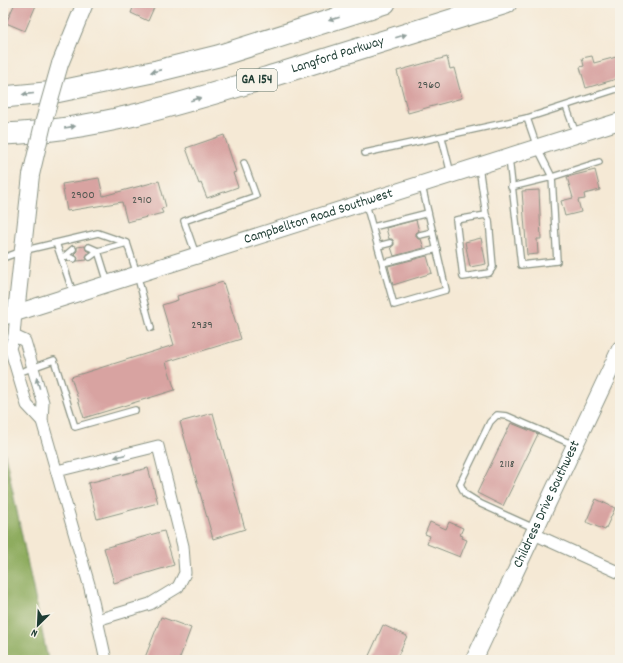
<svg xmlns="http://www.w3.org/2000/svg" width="623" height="663" font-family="Dekko,sans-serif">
<rect width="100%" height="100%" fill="#f7f3e8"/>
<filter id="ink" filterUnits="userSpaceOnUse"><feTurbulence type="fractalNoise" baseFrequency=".025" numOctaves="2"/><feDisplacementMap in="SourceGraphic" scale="8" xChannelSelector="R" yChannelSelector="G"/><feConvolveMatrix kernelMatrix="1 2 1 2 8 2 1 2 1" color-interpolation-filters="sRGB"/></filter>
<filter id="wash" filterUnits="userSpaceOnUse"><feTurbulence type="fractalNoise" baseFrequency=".012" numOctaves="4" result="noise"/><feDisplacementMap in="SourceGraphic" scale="16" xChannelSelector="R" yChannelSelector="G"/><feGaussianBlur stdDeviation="0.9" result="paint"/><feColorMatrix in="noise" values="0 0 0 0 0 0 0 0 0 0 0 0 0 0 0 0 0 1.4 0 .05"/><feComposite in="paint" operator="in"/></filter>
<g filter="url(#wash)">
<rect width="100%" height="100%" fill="#f5e9d5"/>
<polygon fill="#8eac5f" stroke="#56744a" points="3,445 6,459 48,660 3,660"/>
<g id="blocks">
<g fill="#d8a3a1">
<polygon points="15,3 37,3 25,31 6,23"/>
<polygon points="135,3 156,3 148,21 131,13"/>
<polygon points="592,56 594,63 620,56 620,78 586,88 580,67 584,66 582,58"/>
<polygon points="447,57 450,69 454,68 462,98 408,113 397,71"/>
<polygon points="224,135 236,172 233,173 238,187 207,198 201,183 199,184 186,148"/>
<polygon points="595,170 600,190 584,194 585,199 578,200 581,212 565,216 561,201 573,198 567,177"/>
<polygon points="99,178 103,196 159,181 166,207 161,209 163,213 127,222 122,202 67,211 62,184"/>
<polygon points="539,190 541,239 537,239 538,254 527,255 522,191"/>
<polygon points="416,220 419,231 416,233 416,236 418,239 421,239 424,248 394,256 391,247 394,245 394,242 392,239 389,239 386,228"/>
<polygon points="481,238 486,264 470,267 465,242"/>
<polygon points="85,246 86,250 89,252 86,256 87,260 77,261 78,258 74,254 77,251 77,247"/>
<polygon points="427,256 432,273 393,285 388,266"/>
<polygon points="223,282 241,339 166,362 175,390 84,418 71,377 174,345 162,305 178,300 177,296"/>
<polygon points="213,413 245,529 213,539 180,422"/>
<polygon points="511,423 538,434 503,506 477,493"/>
<polygon points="148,468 158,503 97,519 88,483"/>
<polygon points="596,499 615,508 605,530 586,522"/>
<polygon points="430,522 446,529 449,522 463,528 460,535 463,536 462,538 467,540 460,557 427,544 430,536 425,534"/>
<polygon points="164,531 174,565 114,583 104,548"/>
<polygon points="161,617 191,628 179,660 144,660"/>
<polygon points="383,625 407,636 396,660 367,660"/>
</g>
</g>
</g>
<g filter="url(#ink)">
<use href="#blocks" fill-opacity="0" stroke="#8a9384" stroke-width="1"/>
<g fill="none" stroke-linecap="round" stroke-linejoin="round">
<g stroke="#8a9384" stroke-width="8">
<g id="lane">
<polyline points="566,106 576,134"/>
<polyline points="527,118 620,88"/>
<polyline points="442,138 451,174"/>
<polyline points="365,153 527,118 537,147 552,177 557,261 521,265 509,158"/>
<polyline points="479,167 486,215"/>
<polyline points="511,187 552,177 599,162"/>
<polyline points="366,204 394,305 446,290 422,186"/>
<polygon points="486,215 489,220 493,267 489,273 463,277 456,220"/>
<polyline points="373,227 428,213"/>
<polyline points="420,235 433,232"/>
<polyline points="56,243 61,257"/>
<polyline points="127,243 137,274 151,328"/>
<polyline points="378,246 390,243"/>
<polyline points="89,247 98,251 127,243"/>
<polyline points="196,255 184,221 256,196 244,163"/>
<polyline points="65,256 73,249"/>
<polyline points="90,257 98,251 108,283"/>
<polyline points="3,258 22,251 98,233 127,243"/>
<polyline points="383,263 437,249"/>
<polyline points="73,293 61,257 65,256 74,259"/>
<polyline points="18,373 54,360 75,427 135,410"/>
<polyline points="534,528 481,504 465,494 460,484 490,422 497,415 507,416 574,445"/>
</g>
</g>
<g stroke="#8a9384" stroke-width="13">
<g id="street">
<polyline points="16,313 14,336 10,348 27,405 42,421"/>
<polyline points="14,336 25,341 43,402 42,421 90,588 106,660"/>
<polyline points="57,471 158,446 183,546 185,573 178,587 150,604 97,620"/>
<polyline points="534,534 620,573"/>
</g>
</g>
<g stroke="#8a9384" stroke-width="18">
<g id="secondary">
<polyline points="60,64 85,3"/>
<polyline points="16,313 31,175"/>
<path id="s1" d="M3,317L620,121"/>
<path id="s2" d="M474,660L620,349"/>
</g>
</g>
<g stroke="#8a9384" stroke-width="23">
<g id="highway">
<polyline points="3,97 56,92 157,71 218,56 385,3"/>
<path id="s3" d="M3,134C96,131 187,102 275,75C352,51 429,27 506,3"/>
</g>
</g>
<use href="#lane" stroke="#fff" stroke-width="5.5"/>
<use href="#street" stroke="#fff" stroke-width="11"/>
<use href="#secondary" stroke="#fff" stroke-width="16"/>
<use href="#highway" stroke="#fff" stroke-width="21"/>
<g stroke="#8a9384" stroke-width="18" stroke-linecap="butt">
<polyline id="secondary-bridge" points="31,175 43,124 60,64"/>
</g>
<use href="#secondary-bridge" stroke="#fff" stroke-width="16"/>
</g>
<defs><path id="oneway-solid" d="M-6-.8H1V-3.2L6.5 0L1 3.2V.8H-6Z"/></defs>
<g fill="#8f9e9a">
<use href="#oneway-solid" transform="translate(334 19) rotate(162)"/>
<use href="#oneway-solid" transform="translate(401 36) rotate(-17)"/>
<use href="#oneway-solid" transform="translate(156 71) rotate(167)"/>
<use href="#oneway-solid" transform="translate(28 94) rotate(175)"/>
<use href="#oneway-solid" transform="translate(196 99) rotate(-17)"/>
<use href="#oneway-solid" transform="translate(70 127) rotate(-9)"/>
<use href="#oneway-solid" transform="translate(38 383) rotate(-106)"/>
<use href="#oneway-solid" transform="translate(120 456) rotate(166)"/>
</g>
</g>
<g text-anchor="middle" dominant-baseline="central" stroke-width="3" stroke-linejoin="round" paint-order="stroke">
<g font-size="12" fill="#4d564f">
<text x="429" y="85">2960</text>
<text x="83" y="195">2900</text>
<text x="142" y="200">2910</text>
<text x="202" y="325">2939</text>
<text x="507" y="464">2118</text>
</g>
<rect fill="#f7f3e8" stroke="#60746a" stroke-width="1" x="237" y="69" width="40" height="22" rx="3"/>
<g font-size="13" font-weight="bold" fill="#1f3d34">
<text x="257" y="80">GA 154</text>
</g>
<g font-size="14" fill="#1f3d34" stroke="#f7f3e8">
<text stroke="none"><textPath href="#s3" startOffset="345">Langford Parkway</textPath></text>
<text stroke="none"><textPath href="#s1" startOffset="331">Campbellton Road Southwest</textPath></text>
<text stroke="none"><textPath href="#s2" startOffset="172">Childress Drive Southwest</textPath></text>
</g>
</g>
<rect width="623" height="663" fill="none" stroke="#f7f3e8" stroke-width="16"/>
<g transform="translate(38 625) rotate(204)" stroke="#f7f3e8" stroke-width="3" paint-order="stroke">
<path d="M0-3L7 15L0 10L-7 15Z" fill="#1f3d34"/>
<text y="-6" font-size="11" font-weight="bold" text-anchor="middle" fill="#1f3d34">N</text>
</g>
</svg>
